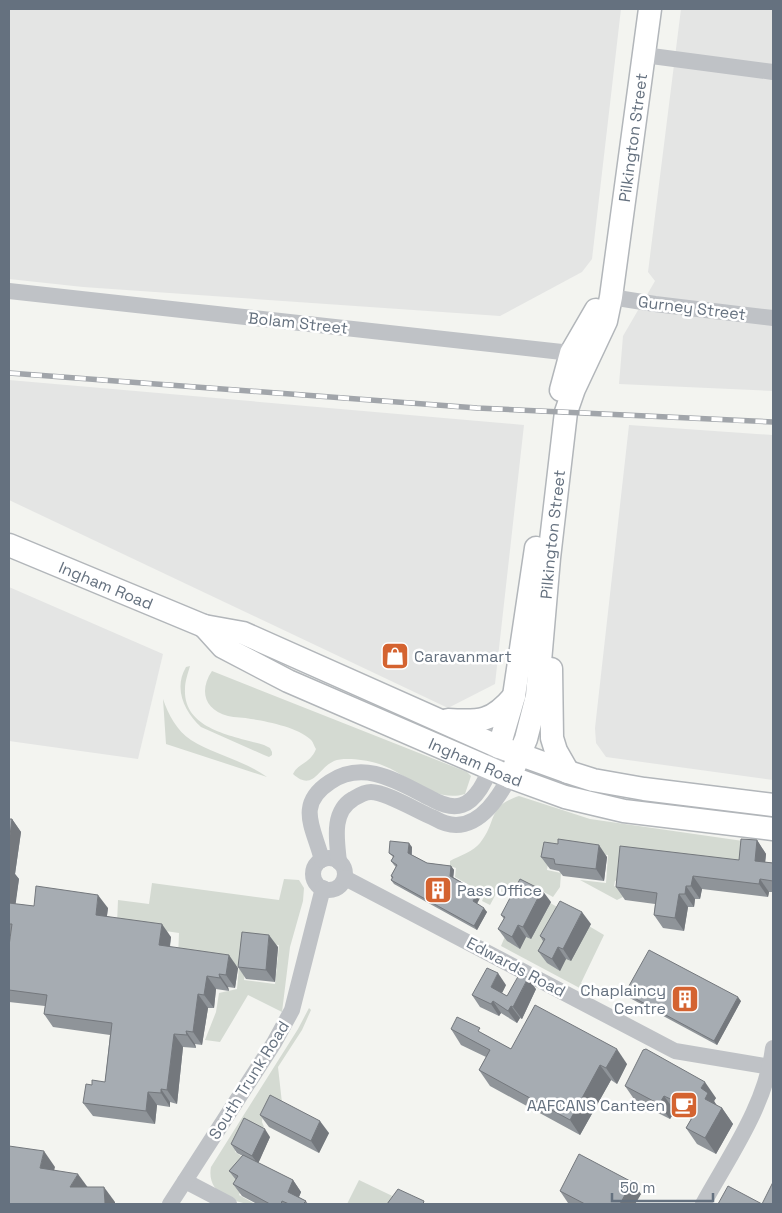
<svg xmlns="http://www.w3.org/2000/svg" width="782" height="1213" font-family="'Space Grotesk',sans-serif">
<rect width="100%" height="100%" fill="#f3f4f0"/>
<g fill="#e4e5e4">
<polygon points="9,9 621,9 592,259 582,272 500,316 83,287 9,279"/>
<polygon points="681,9 773,9 773,391 619,384 623,336 655,281 648,272"/>
<polygon points="9,380 524,425 495,684 448,708 9,500"/>
<polygon points="629,425 773,435 773,780 606,757 596,743 595,728"/>
<polygon points="9,587 163,654 138,759 9,741"/>
</g>
<g fill="#d4dad2" fill-rule="evenodd">
<path d="M190,666C188,673 185,681 185,689C183,730 234,736 264,745L270,748L272,752V755L269,757L264,755L201,727C185,712 173,689 186,667Z"/>
<path d="M212,671L467,772L471,776L465,794C433,804 405,771 376,763C365,760 344,757 334,761C317,769 313,792 293,774C298,763 310,764 316,749C314,746 313,741 310,739C299,728 267,721 251,719C244,717 235,718 228,716C204,710 199,690 212,671Z"/>
<path d="M163,699C168,714 177,731 191,740C215,755 243,760 267,777L166,744Z"/>
<path d="M519,796L590,819L743,841L740,870L620,879L615,881L614,886L623,891V897L617,900L580,880L606,883L608,855L564,850L550,852L547,870L561,873L560,887L553,897L544,892L541,895L532,892L604,935L581,983L591,990L589,993L501,946L522,896L511,891L508,895L498,890L490,905L482,901L485,894L455,877L456,868L450,866V861C459,856 474,851 480,843C498,821 486,807 519,796Z"/>
<path d="M284,879L299,880L304,888L303,901L290,947L282,1012L248,995L220,1042L205,1040L216,1012L219,993L237,989L239,966L178,958L179,933L117,924L118,900L149,904L152,883L279,900ZM269,944L279,945L275,984L244,980L246,966Z"/>
<path d="M309,1008L311,1010L302,1030L278,1067L282,1103L263,1114L262,1122L264,1127L261,1129L249,1124L235,1152L252,1163L239,1195L255,1204C233,1204 206,1193 211,1167L298,1029Z"/>
<polygon points="359,1180 407,1203 347,1204"/>
</g>
<g fill="none" stroke-linecap="round" stroke-linejoin="round">
<g stroke="#b2b6ba" stroke-width="25">
<g id="secondary">
<polyline points="561,390 571,353 596,310"/>
<path id="s1" d="M9,545L204,626L243,633L499,747L568,772L593,780L644,789L773,805"/>
<path id="s2" d="M204,626L223,647L288,681L510,777L565,797L624,811L773,829"/>
<polyline points="551,669 552,738 556,751 568,772"/>
<path d="M448,720C480,722 492,722 514,696"/>
<polyline points="499,747 514,696 536,548"/>
<path id="s3" d="M510,777L526,739L537,696L549,558L566,412L574,389L606,321L611,297L650,9"/>
</g>
</g>
<g stroke="#bfc2c6" stroke-width="16">
<polyline points="644,55 773,72"/>
<polyline points="9,291 571,353 580,357"/>
<polyline points="611,297 655,304 773,318"/>
<circle cx="329" cy="874" r="16"/>
<path d="M322,860C314,828 295,805 330,782C364,759 398,782 430,798C439,803 451,809 462,805C479,799 488,774 495,759"/>
<path d="M339,862C337,841 331,812 353,799C358,796 364,792 371,792C386,792 419,812 434,818C441,822 448,825 456,825C482,825 499,796 510,777"/>
<polyline points="345,878 675,1051 771,1067"/>
<polyline points="185,1181 229,1204"/>
<polyline points="170,1204 274,1043 292,1010 323,888"/>
<path d="M703,1204C730,1155 766,1105 773,1048"/>
</g>
<use href="#secondary" stroke="#fff" stroke-width="22"/>
<g stroke="#a1a5aa" stroke-width="5.5">
<polyline id="rail" points="9,373 477,408 773,422"/>
</g>
<use href="#rail" stroke="#fff" stroke-width="4" stroke-dasharray="11" stroke-linecap="butt"/>
</g>
<g fill="#8f9499">
<polygon points="9,819 12,819 21,832 15,874 19,879 15,904 34,906 108,908 107,916 171,937 170,947 238,968 235,988 228,987 229,991 216,989 214,1008 208,1008 202,1045 195,1044 196,1048 183,1047 177,1104 170,1102 170,1107 157,1105 155,1124 93,1116 83,1103 92,1085 105,1082 110,1035 53,1027 44,1014 45,1006 9,1002 9,946 11,936 9,936"/>
<polygon points="757,840 766,854 765,862 773,863 773,892 769,892 768,897 702,889 700,899 695,899 694,907 688,907 684,931 663,928 654,915 655,904 625,900 616,887 739,860"/>
<polygon points="558,844 607,857 604,881 563,876 559,871 550,869 541,857"/>
<polygon points="412,847 412,855 427,863 451,866 454,870 453,877 478,892 481,896 477,904 487,912 477,930 394,884 391,880 392,879 391,876 396,867 394,865 391,861 393,857 389,853"/>
<polygon points="551,902 531,939 526,937 520,949 507,941 498,929 504,919 501,915"/>
<polygon points="591,924 571,961 566,959 560,971 547,963 538,951 543,941 540,936"/>
<polygon points="278,947 275,982 246,979 238,967"/>
<polygon points="506,985 502,993 507,996 536,989 522,1019 520,1018 517,1023 501,1013 499,1016 480,1007 472,995"/>
<polygon points="625,993 741,1001 717,1045 628,997"/>
<polygon points="451,1029 483,1034 511,1049 627,1064 617,1084 611,1080 580,1135 490,1086 479,1070 486,1057 461,1045"/>
<polygon points="625,1086 716,1098 714,1101 717,1106 722,1108 733,1124 716,1154 697,1144 686,1128 691,1119 675,1111 670,1119 636,1102"/>
<polygon points="260,1115 329,1133 319,1153 269,1127"/>
<polygon points="270,1137 258,1163 293,1180 301,1192 299,1197 306,1201 308,1204 257,1204 242,1196 233,1184 236,1180 229,1171 243,1156 237,1153 231,1144"/>
<polygon points="560,1191 641,1194 635,1204 571,1204 568,1203"/>
</g>
<g fill="#74787d">
<polygon points="12,819 21,832 15,874 19,879 14,916 9,909 9,844"/>
<polygon points="757,840 766,854 764,874 755,861"/>
<polygon points="409,843 412,847 411,857 408,853"/>
<polygon points="599,845 607,857 604,881 596,869"/>
<polygon points="451,866 454,870 453,880 450,876"/>
<polygon points="693,876 702,889 700,899 691,886"/>
<polygon points="760,879 769,892 768,897 759,884"/>
<polygon points="686,886 695,899 694,907 685,894"/>
<polygon points="542,890 551,902 531,939 523,927"/>
<polygon points="478,892 481,896 476,905 473,901"/>
<polygon points="679,894 688,907 684,931 675,918"/>
<polygon points="98,895 108,908 105,928 96,915"/>
<polygon points="484,908 487,912 477,930 474,926"/>
<polygon points="582,912 591,924 571,961 563,949"/>
<polygon points="162,924 171,937 168,958 159,945"/>
<polygon points="518,925 526,937 520,949 512,937"/>
<polygon points="269,935 278,947 275,982 266,970"/>
<polygon points="558,947 566,959 560,971 552,959"/>
<polygon points="229,955 238,968 235,988 226,975"/>
<polygon points="498,973 506,985 499,999 491,987"/>
<polygon points="219,974 228,987 229,991 220,978"/>
<polygon points="207,976 216,989 214,1008 204,995"/>
<polygon points="528,978 536,989 522,1019 513,1007"/>
<polygon points="198,994 208,1008 202,1045 193,1032"/>
<polygon points="738,997 741,1001 717,1045 714,1041"/>
<polygon points="493,1001 501,1013 499,1016 491,1004"/>
<polygon points="511,1006 520,1018 517,1023 508,1011"/>
<polygon points="186,1031 195,1044 196,1048 187,1035"/>
<polygon points="174,1034 183,1047 177,1104 167,1090"/>
<polygon points="617,1049 627,1064 617,1084 606,1068"/>
<polygon points="600,1065 611,1080 580,1135 570,1120"/>
<polygon points="705,1082 716,1098 714,1101 719,1109 705,1099 701,1088"/>
<polygon points="161,1089 170,1102 170,1107 161,1093"/>
<polygon points="148,1092 157,1105 155,1124 146,1111"/>
<polygon points="664,1096 675,1111 670,1119 659,1104"/>
<polygon points="722,1108 733,1124 716,1154 705,1138"/>
<polygon points="9,1118 10,1120 9,1130"/>
<polygon points="320,1121 329,1133 319,1153 311,1141"/>
<polygon points="265,1129 270,1137 258,1164 252,1156"/>
<polygon points="44,1151 55,1167 51,1184 40,1168"/>
<polygon points="78,1174 89,1189 70,1187"/>
<polygon points="293,1180 301,1192 296,1204 288,1192"/>
<polygon points="632,1182 641,1194 635,1204 620,1204"/>
<polygon points="104,1187 115,1202 115,1204 105,1204"/>
</g>
<g fill="#a6acb2" stroke="#74787d">
<polygon points="9,819 12,819 9,844"/>
<polygon points="558,839 599,845 596,869 555,864 554,859 541,857 544,842 558,844"/>
<polygon points="741,839 757,840 755,861 773,863 773,881 760,879 759,884 693,876 691,886 686,886 685,894 679,894 675,918 654,915 657,893 616,887 620,846 739,860"/>
<polygon points="390,841 409,843 408,853 427,863 451,866 450,876 478,892 473,901 484,908 474,926 391,880 393,877 391,876 397,865 391,861 394,856 389,853"/>
<polygon points="520,879 542,890 523,927 518,925 512,937 498,929 505,917 501,915"/>
<polygon points="36,886 98,895 96,915 162,924 159,945 229,955 226,975 219,974 220,978 207,976 204,995 198,994 193,1032 186,1031 187,1035 174,1034 167,1090 161,1089 161,1093 148,1092 146,1111 83,1103 86,1084 92,1085 92,1080 105,1082 112,1023 44,1014 47,995 9,990 9,946 12,924 9,924 9,903 34,906"/>
<polygon points="560,901 582,912 563,949 558,947 552,959 538,951 545,939 540,936"/>
<polygon points="242,932 269,935 266,970 238,967"/>
<polygon points="649,950 738,997 714,1041 625,993"/>
<polygon points="487,968 498,973 491,987 507,996 520,973 528,978 513,1007 511,1006 508,1011 493,1001 491,1004 472,995"/>
<polygon points="535,1005 617,1049 606,1068 600,1065 570,1120 479,1070 490,1050 451,1029 457,1017 480,1028 478,1031 511,1049"/>
<polygon points="646,1049 705,1082 701,1088 708,1093 705,1099 722,1108 705,1138 686,1128 696,1111 664,1096 659,1104 625,1086 643,1050"/>
<polygon points="270,1095 320,1121 311,1141 260,1115"/>
<polygon points="244,1118 265,1129 252,1156 231,1144"/>
<polygon points="9,1146 44,1151 40,1168 78,1174 70,1187 104,1187 105,1204 9,1204"/>
<polygon points="579,1154 632,1182 620,1204 585,1204 560,1191"/>
<polygon points="243,1155 293,1180 288,1192 306,1201 303,1204 289,1204 282,1201 281,1204 270,1204 233,1184 238,1176 229,1171"/>
<polygon points="773,1182 773,1204 718,1204 728,1186 762,1204"/>
<polygon points="398,1189 424,1201 423,1204 387,1204"/>
</g>
<defs>
<g id="shop-square" transform="scale(1.4375)"><rect x="-9" y="-9" width="18" height="18" rx="4" fill="#d46330" stroke="#fff"/><path d="M-5-2.5h2.3a2.7 3.5 0 0 1 5.4 0H5L5.5 6h-11ZM-1.5-2.5h3a1.5 2.3 0 0 0-3 0Z" fill="#fff"/></g>
<g id="building-square" transform="scale(1.4375)"><rect x="-9" y="-9" width="18" height="18" rx="4" fill="#d46330" stroke="#fff"/><path d="M-4-6H4V6H1V3H-1V6H-4ZM-2.5-4.3h1.7v1.8h-1.7ZM.8-4.3h1.7v1.8H.8ZM-2.5-1h1.7V.8h-1.7ZM.8-1h1.7V.8H.8Z" fill="#fff"/></g>
<g id="cafe-square" transform="scale(1.4375)"><rect x="-9" y="-9" width="18" height="18" rx="4" fill="#d46330" stroke="#fff"/><path d="M-5.5-4.5H6V0H3Q3 3.5 0 3.5H-2.5Q-5.5 3.5-5.5 0ZM3-3.2v2h1.7v-2ZM-6 4.5H4V6H-6Z" fill="#fff"/></g>
</defs>
<g fill-rule="evenodd">
<use href="#shop-square" x="395" y="656"/>
<use href="#building-square" x="438" y="890"/>
<use href="#building-square" x="685" y="999"/>
<use href="#cafe-square" x="684" y="1105"/>
</g>
<g text-anchor="middle" dominant-baseline="central" stroke-width="5" stroke-linejoin="round" paint-order="stroke">
<g font-size="16" fill="#65717f" stroke="#fff">
<text stroke="none"><textPath href="#s3" startOffset="656">Pilkington Street</textPath></text>
<text transform="translate(692 308) rotate(7)">Gurney Street</text>
<text transform="translate(298 323) rotate(6)">Bolam Street</text>
<text stroke="none"><textPath href="#s3" startOffset="248">Pilkington Street</textPath></text>
<text stroke="none"><textPath href="#s1" startOffset="105">Ingham Road</textPath></text>
<text stroke="none"><textPath href="#s2" startOffset="306">Ingham Road</textPath></text>
<text transform="translate(516 967) rotate(28)">Edwards Road</text>
<text transform="translate(249 1080) rotate(-58)">South Trunk Road</text>
</g>
<g font-size="16" fill="#65717f" stroke="#fff" text-anchor="start">
<text x="414" y="656">Caravanmart</text>
<text x="457" y="890">Pass Office</text>
<text x="666" y="990" text-anchor="end">Chaplaincy<tspan x="666" dy="18">Centre</tspan></text>
<text x="665" y="1105" text-anchor="end">AAFCANS Canteen</text>
</g>
</g>
<rect width="782" height="1213" fill="none" stroke="#65717f" stroke-width="20"/>
<path d="M612 1193v8h101v-8" fill="none" stroke="#65717f" stroke-width="2.5"/>
<text x="620" y="1193" font-size="15" fill="#65717f" stroke="#ffffff" stroke-width="4" paint-order="stroke">50 m</text>
</svg>
